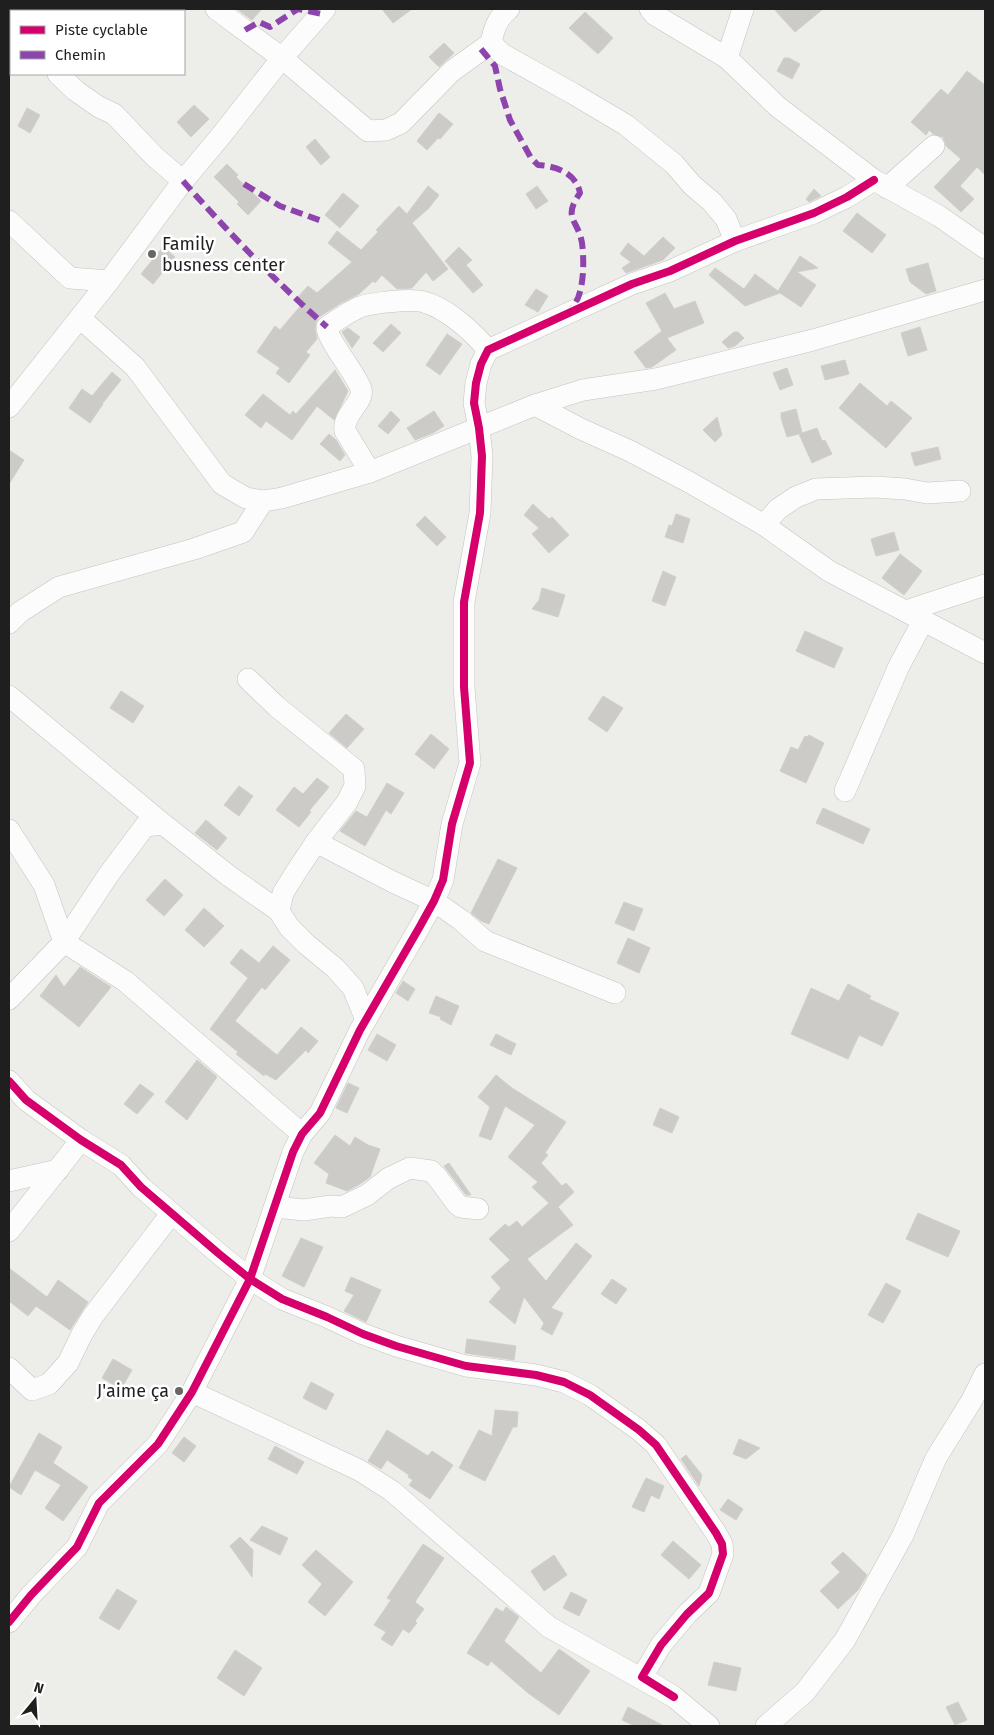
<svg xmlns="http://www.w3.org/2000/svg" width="994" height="1735" font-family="'Fira Sans',sans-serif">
<rect width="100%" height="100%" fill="#edede9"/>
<g fill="#cccbc8" stroke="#d0cfca">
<polygon points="237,9 262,9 252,20"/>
<polygon points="382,9 412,9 393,23"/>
<polygon points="774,9 823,9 795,32"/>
<polygon points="585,12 613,38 598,54 569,28"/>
<polygon points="444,43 454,53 439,67 429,57"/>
<polygon points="784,58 789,58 800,64 792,79 777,71"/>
<polygon points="967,71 985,85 985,175 977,167 960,186 974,199 961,212 934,187 961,159 946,146 943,137 933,134 929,130 926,135 911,122 941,89 948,95"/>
<polygon points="194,105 209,119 191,137 177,122"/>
<polygon points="27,108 40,115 30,133 18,126"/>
<polygon points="439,113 453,124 440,139 438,138 427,150 417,141"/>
<polygon points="315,139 330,157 321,165 306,147"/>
<polygon points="227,164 238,175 236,177 261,201 248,215 237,204 239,202 214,177"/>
<polygon points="428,186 439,195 429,208 412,223 448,269 433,281 426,272 412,288 397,289 382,275 375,283 373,281 359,294 341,303 319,317 316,322 315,329 317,339 306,352 310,355 289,383 276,373 280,368 257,352 275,326 280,330 303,303 297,298 308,286 317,293 352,262 328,243 337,231 361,250 378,232 376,230 399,206 407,214"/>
<polygon points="537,186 548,201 536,209 526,194"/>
<polygon points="814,189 821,196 809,202 806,199"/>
<polygon points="343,193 359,206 340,228 325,215"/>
<polygon points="857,213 886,235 872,253 843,231"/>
<polygon points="663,237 675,248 663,260 626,273 622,268 631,262 620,254 628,243 644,256"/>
<polygon points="163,247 175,257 153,284 141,274"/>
<polygon points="459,247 472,260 466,265 483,285 473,293 445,261"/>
<polygon points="800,256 818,268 797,272 816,285 801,307 780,293 745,306 709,275 715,268 744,289 755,274 778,291"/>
<polygon points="928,263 936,291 926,294 910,282 906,269"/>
<polygon points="536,289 548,296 538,312 525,305"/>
<polygon points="665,293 674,309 695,301 704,323 667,338 676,350 652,367 646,368 634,352 662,331 646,303"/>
<polygon points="391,324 401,333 383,352 373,343"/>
<polygon points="920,327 927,350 908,356 901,333"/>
<polygon points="348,328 360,337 352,348 342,332"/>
<polygon points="734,332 738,332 744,338 735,346 728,348 722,342"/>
<polygon points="447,334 462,344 440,375 426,365"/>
<polygon points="845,360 849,374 825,380 821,366"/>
<polygon points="787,368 793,385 780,390 773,373"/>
<polygon points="335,370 348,391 334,420 317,406 292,440 266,421 261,428 245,415 263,394 290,415 293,411 296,414"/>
<polygon points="112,372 121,380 102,404 103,404 90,423 69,408 82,389 92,396"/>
<polygon points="860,383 887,406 891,401 912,418 886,448 839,408"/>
<polygon points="796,409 802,433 787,437 781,418 781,413"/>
<polygon points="391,411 400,420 388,434 378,426"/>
<polygon points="434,411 444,426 433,433 415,440 407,428"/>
<polygon points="717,417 722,435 715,442 703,430"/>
<polygon points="817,428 822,441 825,440 832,454 812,463 799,434"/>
<polygon points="329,434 336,440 345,455 340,461 320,444"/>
<polygon points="938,447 941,459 915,466 911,453"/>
<polygon points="9,450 24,460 9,484"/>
<polygon points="533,504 549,519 552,517 569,535 549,553 532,534 539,528 524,515"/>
<polygon points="676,514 690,519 683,543 665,537 669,525 672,526"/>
<polygon points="425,516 446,537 437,546 416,525"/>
<polygon points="894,532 899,550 876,556 871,539"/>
<polygon points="900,554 922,571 904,595 882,578"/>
<polygon points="663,571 676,577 665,606 652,601"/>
<polygon points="542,588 565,595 558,617 532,609 539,600"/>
<polygon points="805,631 843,648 834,668 796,651"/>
<polygon points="121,691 144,706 133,723 110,708"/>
<polygon points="603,696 623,708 607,732 588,719"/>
<polygon points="346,714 364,729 347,748 329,733"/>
<polygon points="431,734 449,749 434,769 415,754"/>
<polygon points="809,735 824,743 806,783 780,771 791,747 798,750 805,736 808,737"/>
<polygon points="317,778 329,787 309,811 311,812 299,827 276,810 294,787 303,794"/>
<polygon points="387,783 404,793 391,814 386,810 365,846 340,831 356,811 367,817"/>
<polygon points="239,786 253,796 239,816 224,805"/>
<polygon points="823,808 870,829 863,844 816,823"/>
<polygon points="206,820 227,838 217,850 195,833"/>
<polygon points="498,859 517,868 489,924 481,921 471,913"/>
<polygon points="165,879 183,895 164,916 146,900"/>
<polygon points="624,902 643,909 634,931 615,923"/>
<polygon points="204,908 224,926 204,947 185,930"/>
<polygon points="628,938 650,948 639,973 617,963"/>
<polygon points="273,946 290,960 265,990 262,987 235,1021 277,1055 301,1027 318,1041 308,1053 306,1050 276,1080 265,1074 264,1076 236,1054 238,1052 210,1029 248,978 230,963 241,949 259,963"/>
<polygon points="80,967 111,987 79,1027 40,996 56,975 64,987"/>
<polygon points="403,981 415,989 408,1001 396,993"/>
<polygon points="848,984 871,996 869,999 899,1013 882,1046 859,1035 848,1059 791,1034 811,988 839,1001"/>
<polygon points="436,996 459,1006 451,1025 440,1019 441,1017 429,1013"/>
<polygon points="377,1034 396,1045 387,1061 368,1050"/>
<polygon points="496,1034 516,1044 511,1055 490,1045"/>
<polygon points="197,1060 217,1077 187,1120 165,1102"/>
<polygon points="496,1075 512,1088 566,1122 545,1153 548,1155 541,1163 562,1186 566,1183 574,1192 558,1207 573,1225 527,1259 546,1281 576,1243 592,1256 551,1308 563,1313 552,1335 541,1329 544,1323 524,1297 515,1324 489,1302 501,1288 491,1277 510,1260 489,1239 505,1224 509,1227 517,1221 522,1227 549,1203 532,1187 538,1182 508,1157 535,1125 505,1106 491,1140 479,1136 490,1107 478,1097"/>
<polygon points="348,1083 359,1088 347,1113 336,1108"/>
<polygon points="140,1084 154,1094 137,1114 124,1104"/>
<polygon points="660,1108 679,1117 672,1133 653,1125"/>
<polygon points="335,1135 350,1146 355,1137 368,1145 380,1149 370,1177 360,1184 347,1191 326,1183 329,1174 314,1163"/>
<polygon points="449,1163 471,1195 466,1195 444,1166"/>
<polygon points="918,1213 960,1231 948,1257 906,1239"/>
<polygon points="301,1238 323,1247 304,1287 282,1276"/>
<polygon points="9,1268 47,1297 58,1280 88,1302 70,1330 36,1306 28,1316 9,1301"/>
<polygon points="351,1277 381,1290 366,1322 344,1311 354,1295 345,1291"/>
<polygon points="612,1279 627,1289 616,1304 601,1294"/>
<polygon points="886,1283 901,1291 883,1323 868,1315"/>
<polygon points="467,1339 516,1346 514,1360 465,1353"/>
<polygon points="113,1359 132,1370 121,1389 102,1378"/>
<polygon points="311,1382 334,1394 326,1410 303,1398"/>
<polygon points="495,1410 518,1412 517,1427 513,1427 485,1481 459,1468 479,1430 492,1436"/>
<polygon points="387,1430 428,1456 432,1451 453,1465 430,1499 409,1485 413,1480 408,1477 409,1475 387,1460 381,1469 368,1461"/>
<polygon points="39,1433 62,1447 53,1463 88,1487 63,1521 45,1508 61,1485 35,1470 21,1495 9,1487"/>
<polygon points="184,1437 196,1446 184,1462 172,1453"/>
<polygon points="739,1439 760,1448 746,1459 733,1454"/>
<polygon points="275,1446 304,1462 297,1474 268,1459"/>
<polygon points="686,1455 702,1475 699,1486 681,1459"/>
<polygon points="646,1478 664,1486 659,1499 651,1495 644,1512 632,1507"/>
<polygon points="728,1499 743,1509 736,1520 720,1510"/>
<polygon points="262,1526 288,1538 280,1555 250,1540"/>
<polygon points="240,1537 253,1550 252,1577 230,1546"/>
<polygon points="673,1541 701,1565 689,1579 661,1555"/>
<polygon points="423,1544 444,1558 415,1602 424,1609 415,1621 417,1623 409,1633 403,1629 392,1646 381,1639 386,1632 374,1625 391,1600 387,1598"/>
<polygon points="316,1550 353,1582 325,1616 308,1602 322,1584 302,1565"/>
<polygon points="843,1552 867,1575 858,1590 838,1609 820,1591 840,1572 831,1563"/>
<polygon points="554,1555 567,1575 544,1591 531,1571"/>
<polygon points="117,1589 137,1601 119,1630 99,1618"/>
<polygon points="571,1592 587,1600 579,1616 563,1608"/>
<polygon points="506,1607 519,1617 504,1641 541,1673 559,1649 590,1671 559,1715 528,1693 491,1661 488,1666 467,1653 496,1608 503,1612"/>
<polygon points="235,1650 262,1668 244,1696 217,1678"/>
<polygon points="714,1662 741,1668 736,1691 708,1685"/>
<polygon points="958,1702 967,1720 955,1725 946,1707"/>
<polygon points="628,1707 664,1726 635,1726 622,1720"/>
</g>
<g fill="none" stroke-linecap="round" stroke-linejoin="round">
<g stroke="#c3c3c1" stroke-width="22">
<g id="minor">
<polyline points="216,9 282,58 368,131 386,130 401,123 452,71 491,43"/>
<path d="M509,9C497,18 494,29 491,43L502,54L572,93L626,125L674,164L692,185L712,202L726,219L735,241"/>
<polyline points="650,9 655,15 727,58 778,107 874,180 939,216 985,248"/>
<polyline points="9,33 11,35"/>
<polyline points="727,58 743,9"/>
<polyline points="58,74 76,91 99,107 114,114 155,157 183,181"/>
<polyline points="887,188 934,146"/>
<polyline points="9,221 70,278 109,281"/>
<polyline points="80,318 135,367 222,484 246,498 263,501 282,498 370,472 535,405 583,390 656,379 813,340 985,290"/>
<polyline points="535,405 581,429 630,451 689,482 764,525 829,571 985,653"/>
<polyline points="9,407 109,281 183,181 220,137 282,58 325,9"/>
<path d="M370,472L345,431C342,414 365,402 361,389C356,374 326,338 327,327C337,320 348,312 360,307C368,304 378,303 386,302C399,301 412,299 424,302C447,308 474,333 488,350"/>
<polyline points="764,525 778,509 796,497 816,489 875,487 905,489 927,493 960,491"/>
<polyline points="906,611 985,585"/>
<polyline points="9,623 20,612 59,587 194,549 243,532 263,501"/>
<polyline points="248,679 276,706 354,769 355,786 347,802 316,842 296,872 283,893 279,911 289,927 306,944 335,968 353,988 366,1020"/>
<polyline points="9,696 163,824 229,876 279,911"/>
<polyline points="845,791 899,666 923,621"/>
<polyline points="9,830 44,885 64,942 109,874 145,826 163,824"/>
<polyline points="316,842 393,882 434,901 461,920 485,941 615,993"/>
<polyline points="9,999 64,942 125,981 302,1134"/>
<polyline points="9,1081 26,1100 81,1140 121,1165 141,1187 218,1253 250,1279 282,1299 327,1317 363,1334 396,1346 466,1366 536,1375 564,1382 590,1395 639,1430 656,1445 716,1533 722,1544 723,1554 709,1593 687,1614 661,1645 642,1677 674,1697"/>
<polyline points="9,1181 58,1170"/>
<polyline points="275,1207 304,1210 331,1206 342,1207 367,1195 389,1178 410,1168 431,1171 437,1177 457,1204 461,1207 478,1209"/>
<polyline points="9,1231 81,1140"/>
<polyline points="9,1368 32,1390 49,1384 68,1363 81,1336 93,1316 171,1214"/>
<polyline points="192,1392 359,1470 392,1491 549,1627 674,1697 709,1726"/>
<polyline points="9,1622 31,1595 77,1547 99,1503 158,1444 192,1392 250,1279 293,1152 302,1134 320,1113 360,1030 419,928 434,901 443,880 452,824 470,763 464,687 464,602 480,513 482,456 479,428 474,403 476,383 481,364 488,350 632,284 670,271 735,241 814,213 847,197 874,180"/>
<polyline points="766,1726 805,1692 845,1640 903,1535 936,1458 972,1400 985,1374"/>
</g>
</g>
<use href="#minor" stroke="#fcfcfc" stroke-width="21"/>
<g stroke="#8e44ad" stroke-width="6" stroke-dasharray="12 6" stroke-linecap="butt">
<polyline points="245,30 259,22 270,27 298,9 322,14"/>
<path d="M481,49L495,66L500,89L510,120L531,158L538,165C556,166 576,173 580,193C562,219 578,219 582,243C584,259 584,280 579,295C578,300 573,306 570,312"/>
<path d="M183,181C228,232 276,282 327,327"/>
<polyline points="244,184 280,206 322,221"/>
</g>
<g stroke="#fff" stroke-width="11">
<g id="cycleway">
<polyline points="9,1081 26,1100 81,1140 121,1165 141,1187 218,1253 250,1279 282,1299 327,1317 363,1334 396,1346 466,1366 536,1375 564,1382 590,1395 639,1430 656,1445 716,1533 722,1544 723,1554 709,1593 687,1614 661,1645 642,1677 674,1697"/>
<polyline points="9,1622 31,1595 77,1547 99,1503 158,1444 192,1392 250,1279 293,1152 302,1134 320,1113 360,1030 419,928 434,901 443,880 452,824 470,763 464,687 464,602 480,513 482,456 479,428 474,403 476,383 481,364 488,350 632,284 670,271 735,241 814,213 847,197 874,180"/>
</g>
</g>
<use href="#cycleway" stroke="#d6006c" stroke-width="8"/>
</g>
<g fill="#676766" stroke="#fff" stroke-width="2">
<circle cx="152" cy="254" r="5"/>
<circle cx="179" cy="1391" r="5"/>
</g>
<g text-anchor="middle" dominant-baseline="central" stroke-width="5" stroke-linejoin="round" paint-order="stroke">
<g font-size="18" fill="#1f1f1f" stroke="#fff" text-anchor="start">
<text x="162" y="244">Family<tspan x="162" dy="21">busness center</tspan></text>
<text x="169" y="1391" text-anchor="end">J'aime ça</text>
</g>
</g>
<rect width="994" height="1735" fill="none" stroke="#1f1f1f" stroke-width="20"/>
<rect x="10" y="10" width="175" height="65" fill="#ffffff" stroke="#a5a5a5"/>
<rect x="20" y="26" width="25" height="8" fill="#d6006c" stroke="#a5a5a5"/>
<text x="55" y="35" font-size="15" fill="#1f1f1f">Piste cyclable</text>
<rect x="20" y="51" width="25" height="8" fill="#8e44ad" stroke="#a5a5a5"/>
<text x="55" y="60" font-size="15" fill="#1f1f1f">Chemin</text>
<g transform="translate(35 1700) rotate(18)" stroke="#ffffff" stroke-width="4" paint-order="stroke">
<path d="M0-4L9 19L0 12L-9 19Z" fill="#1f1f1f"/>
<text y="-8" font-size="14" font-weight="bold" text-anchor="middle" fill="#1f1f1f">N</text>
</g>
</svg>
